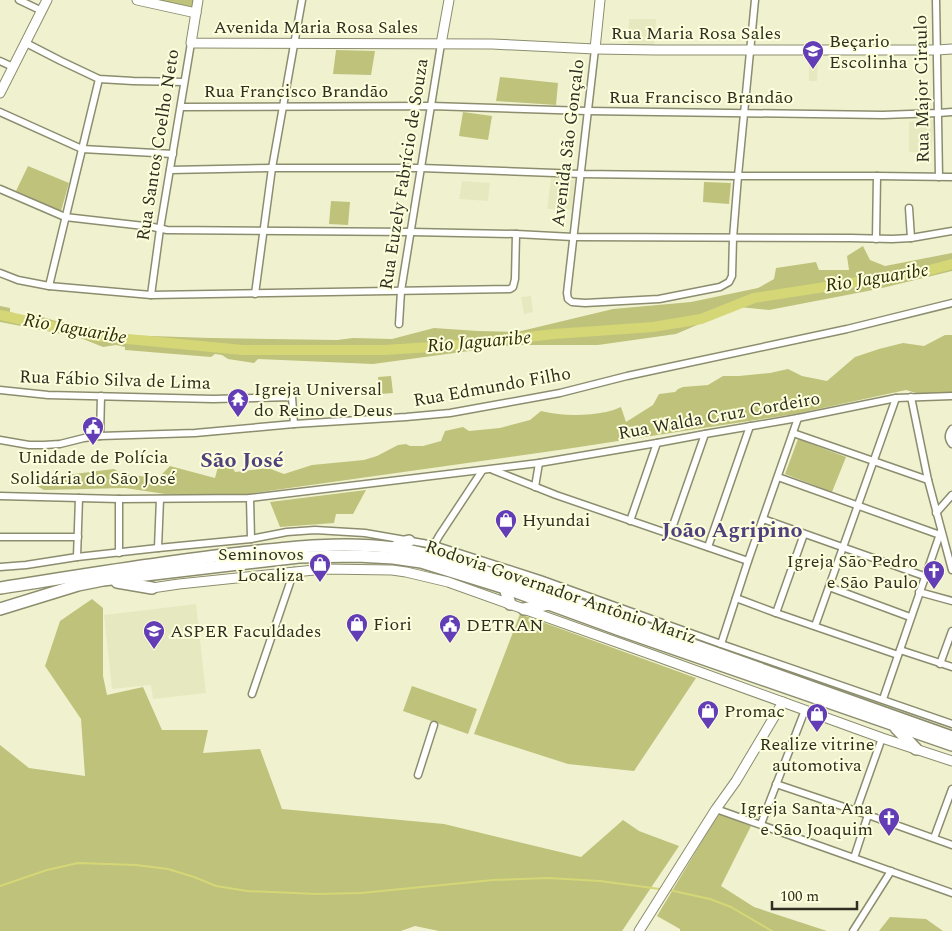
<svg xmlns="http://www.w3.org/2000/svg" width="952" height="931" font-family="Spectral,serif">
<rect width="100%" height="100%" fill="#f0f2cf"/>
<g fill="#e6e9bf">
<polygon points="629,19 656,19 654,49 628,46"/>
<polygon points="809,60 818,60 817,81 809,81"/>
<polygon points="934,120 931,153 909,152 909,122"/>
<polygon points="551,178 575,180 572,210 547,209"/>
<polygon points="462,181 490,183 488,201 459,199"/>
<polygon points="531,296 533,312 524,314 521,297"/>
<polygon points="196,604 206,693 153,699 151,685 112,689 104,615"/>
</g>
<g fill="#bfc27b">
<polygon points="144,0 197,0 195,12"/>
<polygon points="336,50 375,51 371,75 333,74"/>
<polygon points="500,77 558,83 556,105 496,101"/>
<polygon points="463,112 492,116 488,140 459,136"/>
<polygon points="28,166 69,183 61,211 16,191"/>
<polygon points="704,182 731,183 729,204 703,202"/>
<polygon points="331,201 350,202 348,225 329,224"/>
<polygon points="863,246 870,260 885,266 952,253 952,271 878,289 769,310 739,307 676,334 598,345 513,345 373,364 258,359 254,363 228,359 222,355 215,354 211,357 125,350 125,347 116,345 103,347 78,337 0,322 0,306 10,308 10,312 26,317 28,313 56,321 89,327 101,331 101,334 109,336 112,332 116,333 116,335 122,335 210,338 337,340 353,338 392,339 434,328 478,331 517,332 613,309 691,302 758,288 774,279 776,268 816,262 819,270 849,270 847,256"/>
<path d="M945,335H952V394L923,395L906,390L795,414L566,449L247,494H165L125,488L44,490L21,477H50L114,469L122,474L158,478L170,466L215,478L219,463H230L235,472L268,468L284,474L312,465L364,460L377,456L398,445L406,444L410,446H423L441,441L445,431L463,427L469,431L500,428L530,420L541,411C562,416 585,416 606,412C611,411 616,409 621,407L626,422L653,405L659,394L675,392L678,389L683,387L708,385L723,376H739L770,373L788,369L802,376L827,381L855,357L879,349L903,343L924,346Z"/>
<polygon points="391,376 393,393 380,394 378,377"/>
<polygon points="798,439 846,457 832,492 785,474"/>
<polygon points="366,490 353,514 336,514 334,523 280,527 270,502"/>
<polygon points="92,599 103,608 103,676 107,695 143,687 162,730 208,730 203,753 260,749 282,809 444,824 581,857 623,820 639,831 679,846 622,931 439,931 415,926 401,931 0,931 0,745 29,768 85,776 81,719 45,666 60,621"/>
<polygon points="520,614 696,678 634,771 568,764 474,734"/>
<polygon points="412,686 477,709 468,734 403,711"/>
<polygon points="719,813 751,826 721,886 754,907 827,931 680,931 680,929 657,916"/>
<polygon points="890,917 926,919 943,931 879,931"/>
</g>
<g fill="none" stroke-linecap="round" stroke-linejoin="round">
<g stroke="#d5d776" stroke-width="2">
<polyline points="0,886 47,870 78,863 136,865 168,869 194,877 216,886 247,891 317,894 361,893 493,880 548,878 600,881 660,889"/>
<polyline points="669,890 710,899 731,907 772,931"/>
</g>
<polyline stroke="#d5d776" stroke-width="10" points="0,315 96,336 243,350 384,350 448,346 554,334 653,327 701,319 754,298 922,272 952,264"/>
<g stroke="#8c8d6e" stroke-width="9">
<g id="street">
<polyline points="19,0 42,11"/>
<polyline points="936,0 939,177"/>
<polyline points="26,43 61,61 99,79 133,81 184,82"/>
<polyline points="595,49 567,293 568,299 572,302 585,303 659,299 720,287 729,282 732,276 733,238 738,176 755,0"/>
<polyline points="0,61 13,67"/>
<polyline points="181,107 431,106 587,111 883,115 938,113 952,112"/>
<polyline points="0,112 82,149 173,154"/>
<polyline points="170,170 272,168 421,168 581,174 738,176 877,176 952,177"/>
<polyline points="0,189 65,217 153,227 167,230 411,232 516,234 573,237 851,238 892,239 911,238 952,231"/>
<polyline points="909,208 911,238"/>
<polyline points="876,239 877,176"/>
<polyline points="0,273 18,280 49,286 151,295 510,289 513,287 515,279 516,234"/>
<polyline points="49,286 99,79"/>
<polyline points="255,294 272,168 302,0"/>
<polyline points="151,295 160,229 191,43"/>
<polyline points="399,324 401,291 441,44"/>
<polyline points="0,390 48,395 213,399 292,397 294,424"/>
<polyline points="911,397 928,480 952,570"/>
<path d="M952,429C948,434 948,439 952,444"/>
<polyline points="793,433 928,480"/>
<polyline points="100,436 101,396"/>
<polyline points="0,440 29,445 44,445 60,444 84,438 100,436 195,433 294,424 406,417 450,413 560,393 627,376 847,329 952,303"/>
<polyline points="493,470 556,495 748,561"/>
<polyline points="778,477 940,535"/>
<polyline points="535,487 539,463"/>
<polyline points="0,496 119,499 250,498 539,463 657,443 705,434 798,418 896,398 952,396"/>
<polyline points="936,513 952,495"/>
<polyline points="763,519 924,576"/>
<polyline points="630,521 657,443"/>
<polyline points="670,534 705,434"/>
<polyline points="0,537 78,537"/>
<polyline points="251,539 287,532 315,530 365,533 434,545 540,579 721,644 952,724"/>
<polyline points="434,545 439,536 482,471"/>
<polyline points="708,547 750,426"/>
<polyline points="158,548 160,499"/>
<polyline points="119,553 119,499"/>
<polyline points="77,557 79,498"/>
<polyline points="0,567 26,565 77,557 158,548 251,539 250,498"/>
<polyline points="829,587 910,617"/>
<polyline points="919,592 952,601"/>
<polyline points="736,598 776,613 898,655"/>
<polyline points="776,613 804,534"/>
<polyline points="815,626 896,398"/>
<polyline points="721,644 748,561 798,418"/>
<polyline points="900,650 952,667"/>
<polyline points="940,664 952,631"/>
<polyline points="252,694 294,571"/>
<polyline points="883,699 941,531"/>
<polyline points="418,775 434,725"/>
<polyline points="776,784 868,815 952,845"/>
<polyline points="716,809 952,893"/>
<polyline points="856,811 882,738"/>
<polyline points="761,824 805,710"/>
<polyline points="934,838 952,789"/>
<polyline points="854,858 868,815"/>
<polyline points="853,931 891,871"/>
</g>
</g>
<g stroke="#8c8d6e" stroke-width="11">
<g id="secondary">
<polyline points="137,0 196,13"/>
<polyline points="198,0 191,43 492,44 595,49 656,50 937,50 952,49"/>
<polyline points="441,44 449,0"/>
<polyline points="595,49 600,0"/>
<polyline points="0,93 47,0"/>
<polyline points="152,588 179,584 324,569 392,570 406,572 448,582 650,654 882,738 952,761"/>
<polyline points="639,931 716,809 736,781 783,702"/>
</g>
</g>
<g stroke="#8c8d6e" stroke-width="14">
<g id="highway">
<polyline points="434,545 436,551 442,559"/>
<polyline points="394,548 401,543 409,541"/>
<polyline points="117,582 152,588"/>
<path d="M0,588C77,576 154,563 232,554C286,548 340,541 394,548C429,553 463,565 496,575L952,737"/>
<polyline points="505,588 510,604"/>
<polyline points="0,609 78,585 103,580 299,557 357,556 393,558 421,562 505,588 620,630 952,745"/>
<polyline points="524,609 549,604"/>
<polyline points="896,728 916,749"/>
</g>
</g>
<use href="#street" stroke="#fff" stroke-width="6"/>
<use href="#secondary" stroke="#fff" stroke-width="9"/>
<use href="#highway" stroke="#fff" stroke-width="11"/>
</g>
<defs>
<g id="school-pin" transform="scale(1.125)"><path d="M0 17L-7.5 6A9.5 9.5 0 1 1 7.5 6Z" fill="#633db5" stroke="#fdffdc"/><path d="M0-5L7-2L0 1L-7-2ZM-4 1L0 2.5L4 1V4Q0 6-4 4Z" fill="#fff"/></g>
<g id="temple-pin" transform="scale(1.125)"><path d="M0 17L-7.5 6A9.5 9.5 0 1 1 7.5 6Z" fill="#633db5" stroke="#fdffdc"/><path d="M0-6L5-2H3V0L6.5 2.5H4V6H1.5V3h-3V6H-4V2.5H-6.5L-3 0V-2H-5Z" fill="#fff"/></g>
<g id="civic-pin" transform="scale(1.125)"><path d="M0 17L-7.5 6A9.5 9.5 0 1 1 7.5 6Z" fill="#633db5" stroke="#fdffdc"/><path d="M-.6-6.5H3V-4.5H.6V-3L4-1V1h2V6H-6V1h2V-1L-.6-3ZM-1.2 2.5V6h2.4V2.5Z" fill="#fff"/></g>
<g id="shop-pin" transform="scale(1.125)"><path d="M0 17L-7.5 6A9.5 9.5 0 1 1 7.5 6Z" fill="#633db5" stroke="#fdffdc"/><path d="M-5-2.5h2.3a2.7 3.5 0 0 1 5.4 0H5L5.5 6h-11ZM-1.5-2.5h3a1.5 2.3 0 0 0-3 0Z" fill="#fff"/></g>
<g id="church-pin" transform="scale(1.125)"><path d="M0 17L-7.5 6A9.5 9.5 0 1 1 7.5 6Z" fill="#633db5" stroke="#fdffdc"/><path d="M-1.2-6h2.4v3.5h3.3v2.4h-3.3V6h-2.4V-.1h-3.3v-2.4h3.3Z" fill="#fff"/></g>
<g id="university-pin" transform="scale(1.125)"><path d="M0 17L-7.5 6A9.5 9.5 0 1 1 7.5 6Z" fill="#633db5" stroke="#fdffdc"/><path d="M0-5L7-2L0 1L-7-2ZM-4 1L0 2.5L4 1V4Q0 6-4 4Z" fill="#fff"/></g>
</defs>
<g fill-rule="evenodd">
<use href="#school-pin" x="813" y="51"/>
<use href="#temple-pin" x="238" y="399"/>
<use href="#civic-pin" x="93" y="427"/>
<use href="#shop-pin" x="506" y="520"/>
<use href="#shop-pin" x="320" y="564"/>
<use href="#church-pin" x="934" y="571"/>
<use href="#shop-pin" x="357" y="624"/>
<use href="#civic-pin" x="450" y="625"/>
<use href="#university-pin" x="154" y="631"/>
<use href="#shop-pin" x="708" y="711"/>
<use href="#shop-pin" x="817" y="714"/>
<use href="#church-pin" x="889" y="818"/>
</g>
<g text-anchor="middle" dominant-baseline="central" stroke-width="4" stroke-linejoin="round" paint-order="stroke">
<g font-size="18" fill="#2e2f22" stroke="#fdffdc">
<text x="316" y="27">Avenida Maria Rosa Sales</text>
<text x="696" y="33">Rua Maria Rosa Sales</text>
<text transform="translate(922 89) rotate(-91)">Rua Major Ciraulo</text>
<text x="296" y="91">Rua Francisco Brandão</text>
<text x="701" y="97">Rua Francisco Brandão</text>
<text transform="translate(568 143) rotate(-83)">Avenida São Gonçalo</text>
<text transform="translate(158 145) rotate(-81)">Rua Santos Coelho Neto</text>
<text transform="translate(404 174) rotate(-81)">Rua Euzely Fabrício de Souza</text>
<text transform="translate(115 380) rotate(2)">Rua Fábio Silva de Lima</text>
<text transform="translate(492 387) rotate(-10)">Rua Edmundo Filho</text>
<text transform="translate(719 416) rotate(-10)">Rua Walda Cruz Cordeiro</text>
<text transform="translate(561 592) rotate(19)">Rodovia Governador Antônio Mariz</text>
</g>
<g font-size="18" fill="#2e2f22" stroke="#fdffdc" text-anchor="start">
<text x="829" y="41">Beçario<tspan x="829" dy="21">Escolinha</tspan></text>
<text x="254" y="389">Igreja Universal<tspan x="254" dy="21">do Reino de Deus</tspan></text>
<text x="93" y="457" text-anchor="middle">Unidade de Polícia<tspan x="93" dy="21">Solidária do São José</tspan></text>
<text x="522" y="520">Hyundai</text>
<text x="304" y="554" text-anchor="end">Seminovos<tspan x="304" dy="21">Localiza</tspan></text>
<text x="918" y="561" text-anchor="end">Igreja São Pedro<tspan x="918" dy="21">e São Paulo</tspan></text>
<text x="373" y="624">Fiori</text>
<text x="466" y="625">DETRAN</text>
<text x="170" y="631">ASPER Faculdades</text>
<text x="724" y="711">Promac</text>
<text x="817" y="744" text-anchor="middle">Realize vitrine<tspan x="817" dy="21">automotiva</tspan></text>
<text x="873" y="808" text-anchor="end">Igreja Santa Ana<tspan x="873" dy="21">e São Joaquim</tspan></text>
</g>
<g font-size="19" font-style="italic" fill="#2d2d02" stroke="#fdffdc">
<text transform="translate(877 278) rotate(-9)">Rio Jaguaribe</text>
<text transform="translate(75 329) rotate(10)">Rio Jaguaribe</text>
<text transform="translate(479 342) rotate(-5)">Rio Jaguaribe</text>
</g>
<g font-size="22" font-weight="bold" fill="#4f407e" stroke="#fdffdc">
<text x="242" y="460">São José</text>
<text x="732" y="530">João Agripino</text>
</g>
</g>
<path d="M772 901v8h85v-8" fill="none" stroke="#2e2f22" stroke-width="2.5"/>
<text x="780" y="901" font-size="15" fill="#2e2f22" stroke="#fdffdc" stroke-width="4" paint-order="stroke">100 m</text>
</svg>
